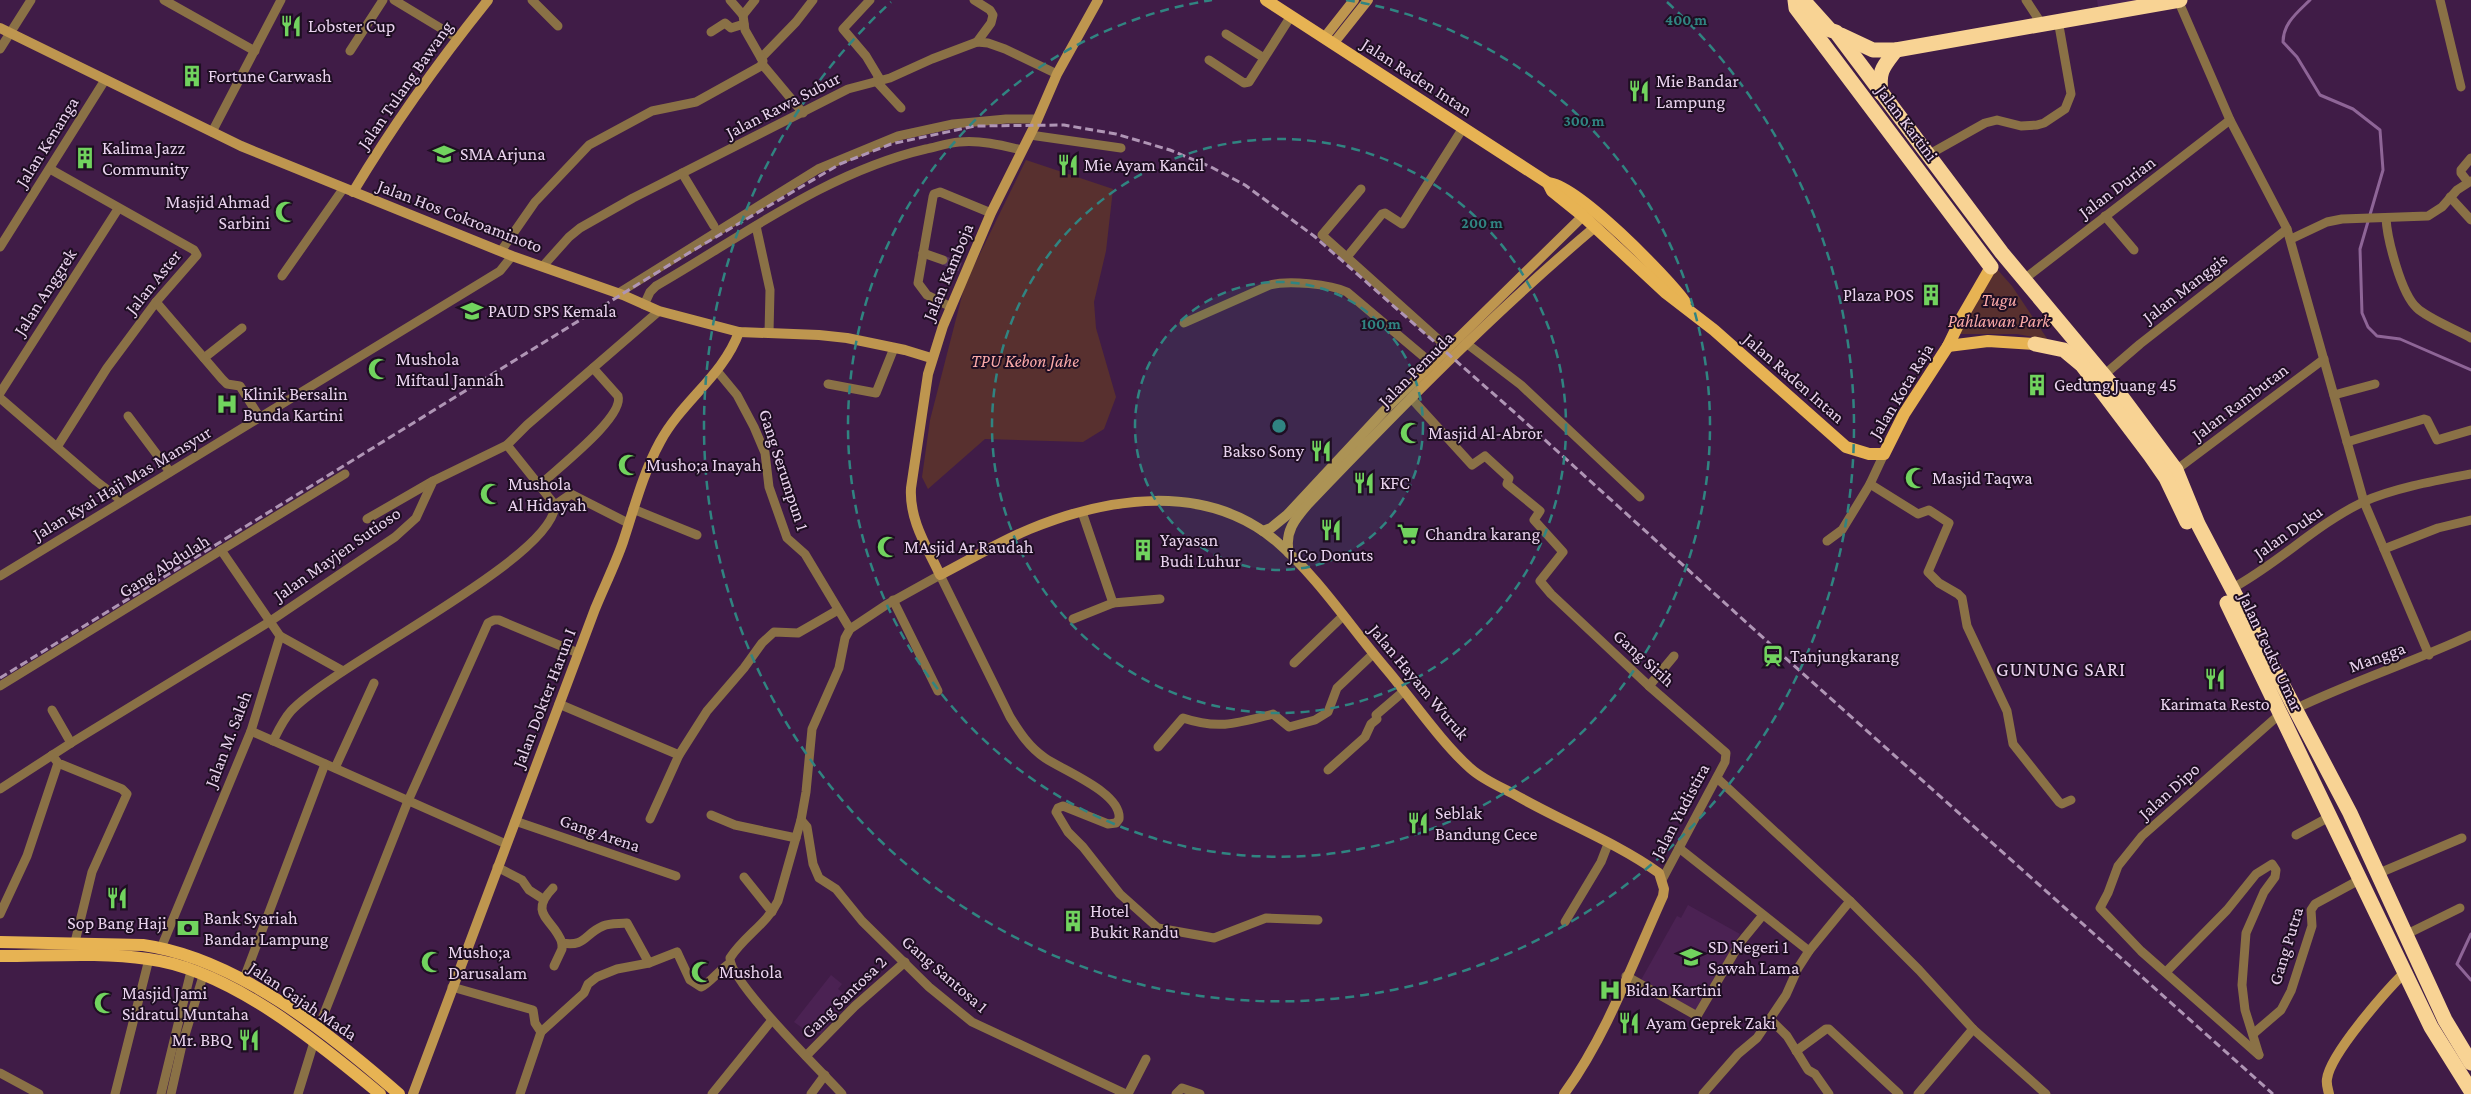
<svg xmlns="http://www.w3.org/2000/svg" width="2471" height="1094" font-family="'Crimson Pro',serif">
<rect width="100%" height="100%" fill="#401c47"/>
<g fill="#4b2253">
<polygon points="2097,0 2155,0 2098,7"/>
<polygon points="475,303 480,312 469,319 463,310"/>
<polygon points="1688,905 1740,934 1697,1011 1641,980 1677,916 1681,918"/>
<polygon points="831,975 842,984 838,989 849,998 821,1034 812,1028 808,1032 794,1022"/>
</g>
<g fill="#58302f">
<polygon points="1026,160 1113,189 1106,251 1094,302 1096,328 1116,397 1104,429 1083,442 985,439 928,489 922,477 930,420 965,284"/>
<polygon points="1996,268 2012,286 2048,340 2017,334 1960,334"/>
</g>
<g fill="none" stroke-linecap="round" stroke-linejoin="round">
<g stroke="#8e6597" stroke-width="3">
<path d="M2310,0C2298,12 2283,23 2283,42L2297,57L2320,95L2353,109L2380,130L2383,170L2360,249L2362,313L2368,327L2377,336L2400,339L2471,370"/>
<polyline points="2471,934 2457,964 2471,980"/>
</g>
<polyline stroke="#593760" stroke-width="9" stroke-dasharray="9 4.5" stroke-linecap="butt" points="943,260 960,267"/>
<g stroke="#8a7146" stroke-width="9">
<polyline points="164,0 255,51"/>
<polyline points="394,0 457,38"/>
<polyline points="532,0 558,26"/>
<polyline points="730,0 743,15"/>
<polyline points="870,0 843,29 866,56 881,81"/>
<polyline points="974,0 990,10 993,15 991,23 977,42"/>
<polyline points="2026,0 2041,23"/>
<polyline points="2178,0 2230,120 2287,229 2364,502 2429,655"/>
<polyline points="2440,0 2461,87"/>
<polyline points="743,15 755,0"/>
<polyline points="711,32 725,23 731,28 744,24"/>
<polyline points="1226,34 1264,58"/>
<polyline points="0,49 31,0"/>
<polyline points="350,51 383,0"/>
<polyline points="761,58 796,22 813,0"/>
<polyline points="1209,60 1244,83 1249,82 1291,16"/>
<polyline points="762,64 803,113"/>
<polyline points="876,81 901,108"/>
<polyline points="212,132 281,0"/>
<polyline points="1030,135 1121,148"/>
<polyline points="1928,155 1985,123 1997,120 2021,126 2037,125 2044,123 2065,109 2071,94 2058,20"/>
<polyline points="50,169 194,250 197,255 156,302 107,368 57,447"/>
<polyline points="682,173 714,226"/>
<polyline points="2468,182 2461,173 2461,170 2471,158"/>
<polyline points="1361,189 1322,235 1448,348"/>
<polyline points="2450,197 2471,220"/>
<polyline points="2105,216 2134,250"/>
<path d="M2386,218C2387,238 2401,294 2417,308C2427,318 2457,330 2471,338"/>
<polyline points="756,226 770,290 769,333"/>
<polyline points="2291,239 2327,222 2342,219 2428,216 2442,207 2457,190 2471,181"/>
<polyline points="0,247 105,80"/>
<polyline points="501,251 535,202 589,145 652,111 696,102 761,66 763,61 761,58 745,30 743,15"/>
<polyline points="923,253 943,260"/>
<polyline points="1347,257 1382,214 1385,213 1402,224 1404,221 1463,128"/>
<polyline points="543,266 569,237 580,228 633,198 848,89 890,78 932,59 977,42 988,43 1005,49 1057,74"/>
<polyline points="282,276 343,189"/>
<polyline points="2023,280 2230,120"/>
<polyline points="617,294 818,169 898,136 953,124 1006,119 1037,119"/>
<polyline points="156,302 222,379 227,384 240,386 260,418"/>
<path d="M644,305L650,292L656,286C743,236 827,172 926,149C936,147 948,143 959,142C981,140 1001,145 1022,150"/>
<polyline points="951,307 927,295 918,283 933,197 934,194 940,192 991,213"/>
<path d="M1184,323L1270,285C1288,280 1330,284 1347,292L1436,367"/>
<polyline points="1466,343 1521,385 1640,497"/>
<polyline points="204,358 242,328"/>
<polyline points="718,372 737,395 754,427 765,453 769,487 787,538 805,554 850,629"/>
<polyline points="2104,375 2140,344 2287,229"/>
<polyline points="828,384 876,393 894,348"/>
<polyline points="0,393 118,209"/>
<polyline points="2334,395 2375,384"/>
<polyline points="0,398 96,481 122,501"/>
<polyline points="1411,398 1472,465 1485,456 1509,478 1507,484 1540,511 1534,520 1563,552 1540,581 1551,594 1649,686 1726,753 1725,762 1662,880"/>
<polyline points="128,416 170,472"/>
<polyline points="2347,442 2424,419 2427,420 2437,440 2471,430"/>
<polyline points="2176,470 2324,359"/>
<polyline points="1870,484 1918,514 1929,510 1949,523 1928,572 1939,583 1958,594 1962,598 1967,626 2007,711 2013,744 2059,802 2062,804 2071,800"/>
<path d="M539,486C555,470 625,417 618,396L593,368"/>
<polyline points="555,505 571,494 628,523"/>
<polyline points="633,509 697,535"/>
<polyline points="1082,512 1113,603 1160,599"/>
<polyline points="367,519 433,481"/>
<polyline points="1827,541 1842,530 1870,484 1884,454"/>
<polyline points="2384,549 2438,528 2471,520"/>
<polyline points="0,576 500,271 512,256"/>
<path d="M2231,589C2278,564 2315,525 2363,502C2393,488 2439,480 2471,474"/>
<polyline points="893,600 938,691"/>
<polyline points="1073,619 1113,603"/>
<polyline points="280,636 343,671"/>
<polyline points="1294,663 1343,616"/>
<polyline points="0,686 345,474"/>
<polyline points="1649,686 1674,656"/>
<polyline points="559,704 679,755"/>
<path d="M2295,709C2353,681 2413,662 2471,635"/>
<polyline points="52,710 71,743"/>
<polyline points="251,731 506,844"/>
<path d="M273,741C278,731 283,720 291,711C334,664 554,559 555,505L507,445"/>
<path d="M1158,747L1183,718C1219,730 1238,723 1273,714L1289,727L1315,720L1328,712L1337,688L1373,654"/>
<polyline points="52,755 58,763 122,789 127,794 92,872 75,942"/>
<polyline points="335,768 374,683"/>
<polyline points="1328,770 1365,737 1371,724 1377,719 1376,715 1404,691"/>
<polyline points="1717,778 1850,901 1919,970 1973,1029 2046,1094"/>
<polyline points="0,789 71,743 269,622 395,537 416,518 433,481 507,445 527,425 659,311"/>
<polyline points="711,815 735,825 796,838"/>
<polyline points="650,819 679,755 707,711 744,668 762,643 774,632 798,633 838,610"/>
<polyline points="801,820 807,827 813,864 819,878 836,889 862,921 929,987 972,1022 1126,1094"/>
<polyline points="515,821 676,876"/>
<polyline points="2296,835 2331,816"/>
<polyline points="1679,848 1809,951"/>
<polyline points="497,867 522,880 529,890 543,899"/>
<polyline points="2377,874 2462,838"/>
<polyline points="744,877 772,912"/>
<path d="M553,888C527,915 554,919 562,943C586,947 584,934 603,926C610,923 619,924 627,923L649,963L677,952L690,980L701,987C709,984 720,969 730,963"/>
<polyline points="0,914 27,856 58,763"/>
<polyline points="1565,922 1601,862 1608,844"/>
<polyline points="2405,935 2460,908"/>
<polyline points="161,948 251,731 280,636 221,550"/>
<polyline points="554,966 562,949 562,943"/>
<polyline points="2166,972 2227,910 2256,874 2272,864 2276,870 2275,877 2264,892 2246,933 2242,985 2245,1010 2259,1055"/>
<polyline points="1626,976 1697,1016 1740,943 1763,915"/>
<polyline points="243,981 325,764"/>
<polyline points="452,987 533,1010 535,1023 541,1032 520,1094"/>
<polyline points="1770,1019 1787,1036 1808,1070 1815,1074 1829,1094"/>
<polyline points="318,1029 408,801 488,623 494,620 499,620 578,653"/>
<polyline points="541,1032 584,993 588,984 597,977 617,969 649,963"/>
<polyline points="2253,1034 2281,1010 2291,991 2312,926 2311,910 2315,904 2361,879"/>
<polyline points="1796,1051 1826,1029 1829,1029 1899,1094"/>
<polyline points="2259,1055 2141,951 2100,908 2108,893 2118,866 2142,836 2280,714"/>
<polyline points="806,1056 855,1006 905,962"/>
<polyline points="0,1073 39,1094"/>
<polyline points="115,1094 149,959"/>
<polyline points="161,1094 191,971"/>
<polyline points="171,1094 182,1045 203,976"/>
<polyline points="298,1094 314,1042"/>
<polyline points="712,1094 772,1020"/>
<polyline points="811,1094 825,1075"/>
<path d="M842,1094C822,1072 729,981 730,958C744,936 767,924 778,901L801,820L806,792L812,729L839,668L845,638L850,629L886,605L940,575L1010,717C1020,733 1029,747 1045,758C1064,771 1122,793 1119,819L1116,823L1108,824L1063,806L1058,808L1056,812L1068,832L1083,847L1120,894L1158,928L1214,938L1266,918L1318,920"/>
<polyline points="1128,1094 1146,1059"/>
<polyline points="1176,1094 1182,1088 1200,1094"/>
<polyline points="1703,1094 1738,1054 1757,1038 1786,995 1798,968 1809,951 1850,901"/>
<polyline points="1918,1094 1973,1029"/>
</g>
<g stroke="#be964f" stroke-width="10">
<path d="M1098,0L1057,74L1035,125L991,213L943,326L928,374L911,488C909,520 927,547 940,575C969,560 999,542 1030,529C1108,497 1206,482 1276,541C1319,578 1351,628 1388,671C1413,701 1442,743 1470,768C1482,779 1498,786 1512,793C1560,821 1614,841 1659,873L1664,889L1663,896C1633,962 1607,1035 1564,1094"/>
<polyline points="0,28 241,146 512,256 623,295 659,311 739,332 819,335 847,338 905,350 931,358"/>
<polyline points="1324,38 1354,0"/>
<polyline points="1333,44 1368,0"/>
<path d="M353,192C393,125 439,61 488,0"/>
<polyline points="1263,531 1271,528 1287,515 1384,411 1583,216"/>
<path d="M1289,553C1284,532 1295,519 1308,504C1400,408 1493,313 1595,227"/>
<path d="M413,1094L595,609C604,587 615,565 623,542C634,509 643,473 660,442C682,401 723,376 739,332"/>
<path d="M2329,1094C2328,1089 2326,1084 2327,1079C2330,1054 2386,991 2405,972"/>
</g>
<g stroke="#e7b353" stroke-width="12">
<path d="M1266,0L1548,183C1577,185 1666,276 1685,302"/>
<polyline points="1548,183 1552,191 1583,216 1666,293 1714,330 1846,447 1869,454 1884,454 1904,414 1948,346 1962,317 1991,267"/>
<polyline points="1948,346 1988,341 2035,344"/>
<path d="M0,942L143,945C237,958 329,1033 399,1094"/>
<path d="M0,956C49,956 100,952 148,959C229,969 319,1043 380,1094"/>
</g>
<g stroke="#f8d394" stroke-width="15">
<polyline points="1795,0 1796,8 1991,267"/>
<polyline points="1803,0 1830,30 1836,32 2002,253 2118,392 2176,470 2198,524 2350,813 2445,1020 2471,1063"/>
<polyline points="1841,35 1873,50 1896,50 2180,0"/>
<path d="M1881,93C1878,71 1883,67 1896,50"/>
<polyline points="2035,344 2064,350 2082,365 2150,455 2166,478 2187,522"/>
<polyline points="2227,603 2431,1027 2471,1091"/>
</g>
<polyline stroke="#af95b5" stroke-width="3" stroke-dasharray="8 4" stroke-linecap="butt" points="0,678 687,254 840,164 891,144 975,126 1064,125 1116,134 1170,150 1211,167 1245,185 1314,236 1513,411 1780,653 2273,1094"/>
</g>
<circle cx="1279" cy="426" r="144" fill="#308481" fill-opacity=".12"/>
<g fill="none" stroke="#308481" stroke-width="2.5" stroke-dasharray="9 6">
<circle cx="1279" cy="426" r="144"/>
<circle cx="1279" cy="426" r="287"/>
<path d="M1346 0A431 431 0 1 1 1212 0"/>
<path d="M1667 2A575 575 0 1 1 891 2"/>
</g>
<defs>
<g id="restaurant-bare" transform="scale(1.725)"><path d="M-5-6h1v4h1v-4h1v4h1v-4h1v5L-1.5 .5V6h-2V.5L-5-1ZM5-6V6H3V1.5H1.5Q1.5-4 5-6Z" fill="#71d35e" stroke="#1e0e22" stroke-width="2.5" paint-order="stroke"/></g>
<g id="building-bare" transform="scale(1.725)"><path d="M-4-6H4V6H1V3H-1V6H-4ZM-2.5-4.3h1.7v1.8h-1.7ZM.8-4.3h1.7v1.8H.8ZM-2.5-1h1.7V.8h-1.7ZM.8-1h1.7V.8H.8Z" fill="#71d35e" stroke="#1e0e22" stroke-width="2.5" paint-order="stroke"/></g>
<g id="school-bare" transform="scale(1.725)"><path d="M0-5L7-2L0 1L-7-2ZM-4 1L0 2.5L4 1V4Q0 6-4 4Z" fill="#71d35e" stroke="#1e0e22" stroke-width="2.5" paint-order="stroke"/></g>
<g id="mosque-bare" transform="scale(1.725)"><path d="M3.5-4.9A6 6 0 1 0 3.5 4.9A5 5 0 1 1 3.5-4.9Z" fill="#71d35e" stroke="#1e0e22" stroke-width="2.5" paint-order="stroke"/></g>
<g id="hospital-bare" transform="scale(1.725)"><path d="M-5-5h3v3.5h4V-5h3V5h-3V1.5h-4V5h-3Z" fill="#71d35e" stroke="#1e0e22" stroke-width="2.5" paint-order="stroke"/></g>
<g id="supermarket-bare" transform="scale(1.725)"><path d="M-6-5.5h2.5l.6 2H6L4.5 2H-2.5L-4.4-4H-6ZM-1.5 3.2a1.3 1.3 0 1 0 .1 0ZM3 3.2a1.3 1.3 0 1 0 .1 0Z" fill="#71d35e" stroke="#1e0e22" stroke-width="2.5" paint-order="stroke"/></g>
<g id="station-bare" transform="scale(1.725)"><path d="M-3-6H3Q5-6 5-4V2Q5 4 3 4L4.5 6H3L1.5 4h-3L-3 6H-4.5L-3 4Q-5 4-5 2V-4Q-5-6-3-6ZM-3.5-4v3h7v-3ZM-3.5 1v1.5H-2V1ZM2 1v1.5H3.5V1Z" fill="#71d35e" stroke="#1e0e22" stroke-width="2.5" paint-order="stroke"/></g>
<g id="bank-bare" transform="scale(1.725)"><path d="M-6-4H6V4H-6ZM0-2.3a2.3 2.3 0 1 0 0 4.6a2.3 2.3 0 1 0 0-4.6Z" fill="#71d35e" stroke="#1e0e22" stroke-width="2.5" paint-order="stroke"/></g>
</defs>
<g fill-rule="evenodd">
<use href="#restaurant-bare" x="291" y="26"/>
<use href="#building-bare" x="192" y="76"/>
<use href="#restaurant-bare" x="1639" y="91"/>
<use href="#school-bare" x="444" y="154"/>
<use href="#building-bare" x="85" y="158"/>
<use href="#restaurant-bare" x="1068" y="165"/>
<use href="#mosque-bare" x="286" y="212"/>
<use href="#building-bare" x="1931" y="295"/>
<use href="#school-bare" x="472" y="311"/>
<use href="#mosque-bare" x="379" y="369"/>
<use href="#building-bare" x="2037" y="385"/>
<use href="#hospital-bare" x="227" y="404"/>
<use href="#mosque-bare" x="1411" y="433"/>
<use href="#restaurant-bare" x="1321" y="451"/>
<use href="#mosque-bare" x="629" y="465"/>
<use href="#mosque-bare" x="1916" y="478"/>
<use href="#restaurant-bare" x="1364" y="483"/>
<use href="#mosque-bare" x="491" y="494"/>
<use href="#restaurant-bare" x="1331" y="530"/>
<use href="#supermarket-bare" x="1408" y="534"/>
<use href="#mosque-bare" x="888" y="547"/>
<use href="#building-bare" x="1143" y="550"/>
<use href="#station-bare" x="1773" y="656"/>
<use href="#restaurant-bare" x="2215" y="679"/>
<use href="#restaurant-bare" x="1418" y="823"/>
<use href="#restaurant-bare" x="117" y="898"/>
<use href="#building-bare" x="1073" y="921"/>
<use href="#bank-bare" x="188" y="928"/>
<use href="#school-bare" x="1691" y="957"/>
<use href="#mosque-bare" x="432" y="962"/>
<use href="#mosque-bare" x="702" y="972"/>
<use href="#hospital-bare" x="1610" y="990"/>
<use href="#mosque-bare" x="105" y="1003"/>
<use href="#restaurant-bare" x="1629" y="1023"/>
<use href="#restaurant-bare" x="249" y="1040"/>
</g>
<g text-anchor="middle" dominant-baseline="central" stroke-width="4" stroke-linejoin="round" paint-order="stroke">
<g font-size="18" fill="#e9d3ee" stroke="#1e0e22" text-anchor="start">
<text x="308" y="26">Lobster Cup</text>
<text x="208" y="76">Fortune Carwash</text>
<text x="1656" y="81">Mie Bandar<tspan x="1656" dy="21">Lampung</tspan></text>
<text x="102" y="148">Kalima Jazz<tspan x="102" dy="21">Community</tspan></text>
<text x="460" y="154">SMA Arjuna</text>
<text x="1084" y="165">Mie Ayam Kancil</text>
<text x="270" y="202" text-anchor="end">Masjid Ahmad<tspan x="270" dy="21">Sarbini</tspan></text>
<text x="1914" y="295" text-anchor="end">Plaza POS</text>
<text x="488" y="311">PAUD SPS Kemala</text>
<text x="396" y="359">Mushola<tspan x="396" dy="21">Miftaul Jannah</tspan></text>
<text x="2054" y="385">Gedung Juang 45</text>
<text x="243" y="394">Klinik Bersalin<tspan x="243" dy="21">Bunda Kartini</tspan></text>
<text x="1428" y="433">Masjid Al-Abror</text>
<text x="1304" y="451" text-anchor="end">Bakso Sony</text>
<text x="646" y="465">Musho;a Inayah</text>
<text x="1932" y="478">Masjid Taqwa</text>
<text x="1380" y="483">KFC</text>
<text x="508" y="484">Mushola<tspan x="508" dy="21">Al Hidayah</tspan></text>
<text x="1425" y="534">Chandra karang</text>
<text x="1160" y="540">Yayasan<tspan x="1160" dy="21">Budi Luhur</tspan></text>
<text x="904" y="547">MAsjid Ar Raudah</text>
<text x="1331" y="555" text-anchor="middle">J.Co Donuts</text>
<text x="1790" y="656">Tanjungkarang</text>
<text x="2215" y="704" text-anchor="middle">Karimata Resto</text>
<text x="1435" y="813">Seblak<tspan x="1435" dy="21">Bandung Cece</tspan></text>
<text x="1090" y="911">Hotel<tspan x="1090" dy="21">Bukit Randu</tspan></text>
<text x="204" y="918">Bank Syariah<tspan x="204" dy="21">Bandar Lampung</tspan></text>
<text x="117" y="923" text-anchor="middle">Sop Bang Haji</text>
<text x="1708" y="947">SD Negeri 1<tspan x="1708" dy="21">Sawah Lama</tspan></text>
<text x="448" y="952">Musho;a<tspan x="448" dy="21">Darusalam</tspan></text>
<text x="719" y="972">Mushola</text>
<text x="1626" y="990">Bidan Kartini</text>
<text x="122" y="993">Masjid Jami<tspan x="122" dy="21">Sidratul Muntaha</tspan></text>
<text x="1646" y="1023">Ayam Geprek Zaki</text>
<text x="232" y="1040" text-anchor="end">Mr. BBQ</text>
</g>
<g font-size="18" fill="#e9d3ee" stroke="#1e0e22">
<text transform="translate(1417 77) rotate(33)">Jalan Raden Intan</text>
<text transform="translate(405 85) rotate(-55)">Jalan Tulang Bawang</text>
<text transform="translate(783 105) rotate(-27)">Jalan Rawa Subur</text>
<text transform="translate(1907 123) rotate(53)">Jalan Kartini</text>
<text transform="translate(47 142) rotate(-58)">Jalan Kenanga</text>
<text transform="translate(2117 187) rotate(-37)">Jalan Durian</text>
<text transform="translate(460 216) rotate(21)">Jalan Hos Cokroaminoto</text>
<text transform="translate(948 272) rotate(-67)">Jalan Kamboja</text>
<text transform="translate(153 282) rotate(-51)">Jalan Aster</text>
<text transform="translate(2185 288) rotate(-38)">Jalan Manggis</text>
<text transform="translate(45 292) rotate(-57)">Jalan Anggrek</text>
<text transform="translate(1416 369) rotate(-45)">Jalan Pemuda</text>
<text transform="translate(1794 378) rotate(41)">Jalan Raden Intan</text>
<text transform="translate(1901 391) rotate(-59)">Jalan Kota Raja</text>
<text transform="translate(2240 402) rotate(-37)">Jalan Rambutan</text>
<text transform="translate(784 470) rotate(72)">Gang Serumpun 1</text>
<text transform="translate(122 483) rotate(-31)">Jalan Kyai Haji Mas Mansyur</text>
<text transform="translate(2288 532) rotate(-35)">Jalan Duku</text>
<text transform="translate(337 554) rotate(-35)">Jalan Mayjen Sutioso</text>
<text transform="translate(164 566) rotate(-32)">Gang Abdulah</text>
<text transform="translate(2271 652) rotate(65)">Jalan Teuku Umar</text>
<text transform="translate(2377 657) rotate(-20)">Mangga</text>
<text transform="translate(1644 658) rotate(42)">Gang Sirih</text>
<text transform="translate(1419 682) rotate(50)">Jalan Hayam Wuruk</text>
<text transform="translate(544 698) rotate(-69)">Jalan Dokter Harun I</text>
<text transform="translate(228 739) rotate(-69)">Jalan M. Saleh</text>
<text transform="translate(2169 791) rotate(-42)">Jalan Dipo</text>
<text transform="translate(1680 811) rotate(-62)">Jalan Yudistira</text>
<text transform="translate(600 833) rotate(19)">Gang Arena</text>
<text transform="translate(2286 946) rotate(-73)">Gang Putra</text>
<text transform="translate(945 974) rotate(41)">Gang Santosa 1</text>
<text transform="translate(844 997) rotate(-44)">Gang Santosa 2</text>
<text transform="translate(303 1001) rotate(34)">Jalan Gajah Mada</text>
</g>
<g font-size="18" font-style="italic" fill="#faa9a8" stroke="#1e0e22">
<text x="1999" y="300">Tugu<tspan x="1999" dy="21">Pahlawan Park</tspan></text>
<text x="1025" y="361">TPU Kebon Jahe</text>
</g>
<g font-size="20" letter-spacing="1" fill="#e9d3ee" stroke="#1e0e22">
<text x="2061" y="669">GUNUNG SARI</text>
</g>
</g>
<circle cx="1279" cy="426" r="8" fill="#308481" stroke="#1e0e22" stroke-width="2.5"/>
<g font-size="15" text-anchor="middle" font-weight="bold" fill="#308481" stroke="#1e0e22" stroke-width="4" stroke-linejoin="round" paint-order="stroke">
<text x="1686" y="25">400 m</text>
<text x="1584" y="126">300 m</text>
<text x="1482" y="228">200 m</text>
<text x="1381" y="329">100 m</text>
</g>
</svg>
